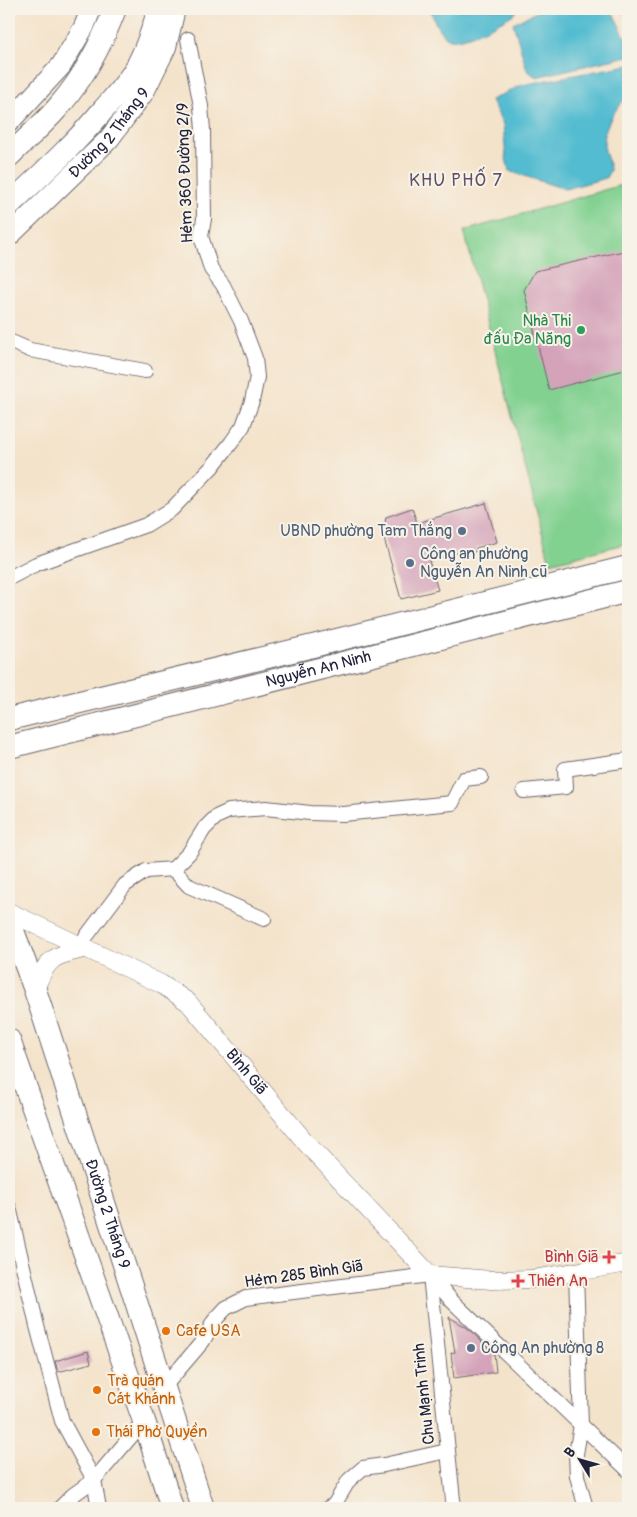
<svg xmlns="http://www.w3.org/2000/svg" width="637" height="1517" font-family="Pangolin,sans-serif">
<rect width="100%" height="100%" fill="#f7f3e8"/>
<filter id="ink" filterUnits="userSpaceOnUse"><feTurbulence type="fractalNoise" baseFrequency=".02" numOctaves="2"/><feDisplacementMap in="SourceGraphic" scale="10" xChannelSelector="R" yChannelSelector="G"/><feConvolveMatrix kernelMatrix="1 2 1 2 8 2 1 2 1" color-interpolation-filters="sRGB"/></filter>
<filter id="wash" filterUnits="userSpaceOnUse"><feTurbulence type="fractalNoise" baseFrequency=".0096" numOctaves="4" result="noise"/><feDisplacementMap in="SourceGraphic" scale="20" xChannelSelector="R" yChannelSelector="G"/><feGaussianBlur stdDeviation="1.12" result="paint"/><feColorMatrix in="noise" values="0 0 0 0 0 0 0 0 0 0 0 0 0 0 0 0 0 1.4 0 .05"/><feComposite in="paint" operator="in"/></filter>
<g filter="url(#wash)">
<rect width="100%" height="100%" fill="#f4e3cb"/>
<polygon fill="#82d191" stroke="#527a66" points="628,183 628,543 550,563 464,231"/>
<g fill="#53bcd0" stroke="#3a6f86">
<path d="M430,9H515L516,12C506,20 459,45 448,38C438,33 434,19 430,9Z"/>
<polygon points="543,9 611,9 628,43 628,56 536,77 527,70 513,23"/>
<path d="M628,65V97C616,106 603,128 604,143C604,152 609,161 610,170L606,178L565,189L509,171L506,158L503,124L491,100L522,85Z"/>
</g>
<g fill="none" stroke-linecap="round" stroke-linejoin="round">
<polyline stroke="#53bcd0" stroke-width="4" points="624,9 628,17"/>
</g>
<g id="blocks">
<g fill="#d4a3b9">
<polygon points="628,250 628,369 549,390 524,290 535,271"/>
<polygon points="486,503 497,542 476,548 477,551 461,556 460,552 429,561 438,590 401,599 383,535 386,517 412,508 417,523"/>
<polygon points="449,1317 466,1327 494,1353 496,1372 454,1378 451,1353 455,1352"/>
<polygon points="88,1351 91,1363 58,1372 55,1361"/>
</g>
</g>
</g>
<g filter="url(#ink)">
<use href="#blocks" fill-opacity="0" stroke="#6c666d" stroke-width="1"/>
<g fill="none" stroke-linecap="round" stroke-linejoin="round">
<g stroke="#6c666d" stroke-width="16">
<g id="minor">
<polyline points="9,341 30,350 145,371"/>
<polyline points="9,578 36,564 146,525 172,509 212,467 231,443 243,426 252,401 257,377 255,358 241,321 223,285 211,269 201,236 204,219 203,130 201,106 188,39"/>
<polyline points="524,791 566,787 565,769 628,760"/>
<polyline points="173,869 189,886 264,919"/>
<polyline points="79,946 125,885 146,871 173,869 189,853 204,829 216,817 229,811 266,808 310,813 343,814 452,803 464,779 481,777"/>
<polyline points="9,1207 37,1326 62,1421 94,1480 99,1508"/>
<polyline points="576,1273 581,1425 576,1454 577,1476 586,1508"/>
<polyline points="430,1275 452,1301 628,1470"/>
<polyline points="430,1275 453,1500 455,1508"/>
<polyline points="163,1388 203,1341 214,1321 226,1308 246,1298 430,1275"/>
<polyline points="60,1508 73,1495 94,1480 144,1421"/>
<polyline points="328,1508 334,1505 349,1480 363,1468 384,1465 447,1451"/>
</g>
</g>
<g stroke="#6c666d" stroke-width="19">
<g id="tertiary">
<path id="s1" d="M9,912L161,984L188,1002L308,1145L430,1275L491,1280L533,1279L628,1263"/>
<path d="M35,990C46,959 53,955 85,949"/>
</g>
</g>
<g stroke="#6c666d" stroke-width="22">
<g id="secondary">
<polyline points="9,122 61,66 84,27 91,9"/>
<path id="s2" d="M9,236L109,139L144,92L166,47L175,9"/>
</g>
</g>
<g stroke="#6c666d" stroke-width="24">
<g id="primary">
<path d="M9,156C26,139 45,123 60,105C84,77 102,43 115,9"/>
<path d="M9,205C42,174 75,144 104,109C115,97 126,84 135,70C146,51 153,29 159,9"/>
<polyline points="9,719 317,645 628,567"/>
<path id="s3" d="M9,747L628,591"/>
<path id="s4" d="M9,920L35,990L203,1508"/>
<polyline points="9,1040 144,1421 172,1508"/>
</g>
</g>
<use href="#minor" stroke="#fff" stroke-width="14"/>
<use href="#tertiary" stroke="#fff" stroke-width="18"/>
<use href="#secondary" stroke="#fff" stroke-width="20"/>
<use href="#primary" stroke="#fff" stroke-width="22"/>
</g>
</g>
<circle fill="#2e9e5b" stroke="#f7f3e8" stroke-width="2" cx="581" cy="330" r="5"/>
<g fill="#5c6f8a" stroke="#f7f3e8" stroke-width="2">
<circle cx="462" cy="531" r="5"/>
<circle cx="410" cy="563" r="5"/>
<circle cx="471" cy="1348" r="5"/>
</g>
<g fill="#e0444e" stroke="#f7f3e8" stroke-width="2">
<path d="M606.5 1249.5h5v5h5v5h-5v5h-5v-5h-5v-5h5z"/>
<path d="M515.5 1273.5h5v5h5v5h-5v5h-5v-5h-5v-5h5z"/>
</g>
<g fill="#e8710a" stroke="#f7f3e8" stroke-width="2">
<circle cx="166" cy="1331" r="5"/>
<circle cx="97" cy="1390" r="5"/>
<circle cx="96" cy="1432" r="5"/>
</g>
<g text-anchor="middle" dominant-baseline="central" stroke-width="4" stroke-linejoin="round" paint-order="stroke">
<g font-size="16" fill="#22223b" stroke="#f7f3e8">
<text stroke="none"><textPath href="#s2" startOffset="144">Đường 2 Tháng 9</textPath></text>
<text transform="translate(185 173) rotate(-92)">Hẻm 360 Đường 2/9</text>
<text stroke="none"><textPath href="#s3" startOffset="319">Nguyễn An Ninh</textPath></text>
<text stroke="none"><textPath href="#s1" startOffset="292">Bình Giã</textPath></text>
<text stroke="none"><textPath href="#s4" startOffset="310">Đường 2 Tháng 9</textPath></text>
<text transform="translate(304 1274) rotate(-8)">Hẻm 285 Bình Giã</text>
<text transform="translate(424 1394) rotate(-96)">Chu Mạnh Trinh</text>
</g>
<g font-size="16" fill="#27864d" stroke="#f7f3e8" text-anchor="end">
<text x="571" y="321">Nhà Thi<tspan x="571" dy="18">đấu Đa Năng</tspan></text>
</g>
<g font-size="16" fill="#4e5e75" stroke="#f7f3e8" text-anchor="start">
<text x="452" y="531" text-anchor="end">UBND phường Tam Thắng</text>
<text x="420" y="554">Công an phường<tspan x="420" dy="18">Nguyễn An Ninh cũ</tspan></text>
<text x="481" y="1348">Công An phường 8</text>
</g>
<g font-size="16" fill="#be3a42" stroke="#f7f3e8" text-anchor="end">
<text x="599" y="1257">Bình Giã</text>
<text x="528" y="1281" text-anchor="start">Thiên An</text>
</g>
<g font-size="16" fill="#c56008" stroke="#f7f3e8" text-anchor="start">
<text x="176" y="1331">Cafe USA</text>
<text x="107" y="1381">Trà quán<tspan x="107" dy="18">Cát Khánh</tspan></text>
<text x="106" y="1432">Thái Phở Quyền</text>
</g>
<g font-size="18" letter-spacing="1" fill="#604f67" stroke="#f7f3e8">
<text x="456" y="180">KHU PHỐ 7</text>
</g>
</g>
<rect width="637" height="1517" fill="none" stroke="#f7f3e8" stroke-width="30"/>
<g transform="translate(580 1460) rotate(307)" stroke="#f7f3e8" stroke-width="4" paint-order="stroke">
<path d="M0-4L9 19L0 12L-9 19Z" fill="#22223b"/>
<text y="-8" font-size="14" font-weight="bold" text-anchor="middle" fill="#22223b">B</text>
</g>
</svg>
